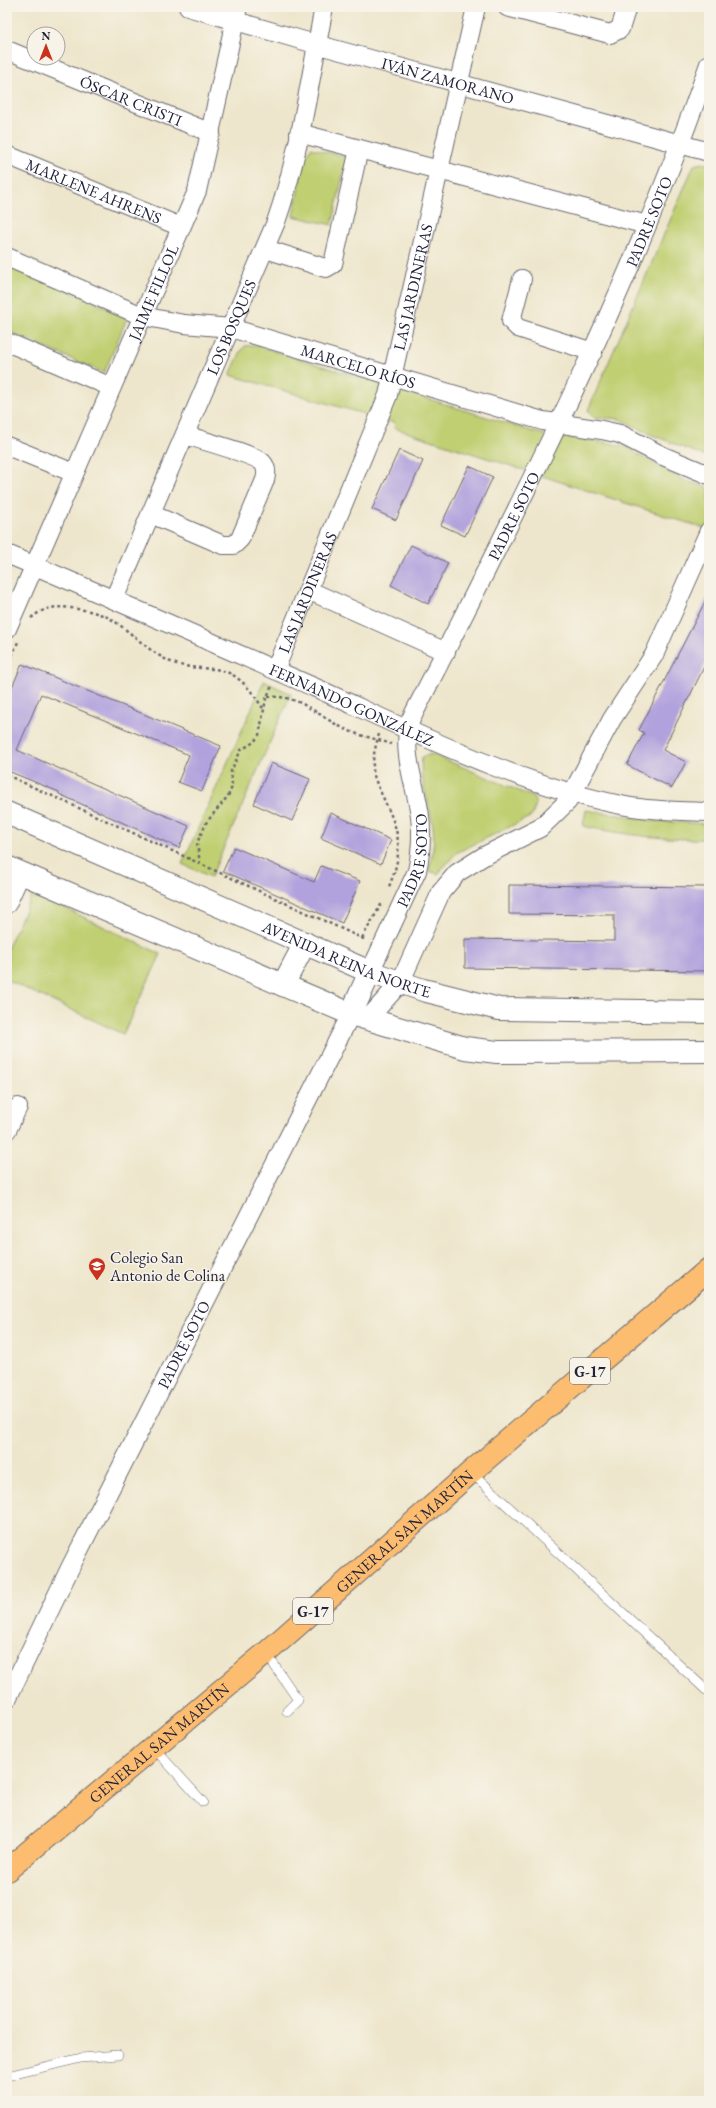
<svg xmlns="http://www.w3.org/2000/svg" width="716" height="2108" font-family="'EB Garamond',serif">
<rect width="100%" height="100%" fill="#f7f3e8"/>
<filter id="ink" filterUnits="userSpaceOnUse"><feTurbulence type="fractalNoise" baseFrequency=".025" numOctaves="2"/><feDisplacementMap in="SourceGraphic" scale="8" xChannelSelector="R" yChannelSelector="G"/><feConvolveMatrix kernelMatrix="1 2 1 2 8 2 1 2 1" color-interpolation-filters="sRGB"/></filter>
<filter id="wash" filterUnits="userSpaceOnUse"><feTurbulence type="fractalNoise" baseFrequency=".012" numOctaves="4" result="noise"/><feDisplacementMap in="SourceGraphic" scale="16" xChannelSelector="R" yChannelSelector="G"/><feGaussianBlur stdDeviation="0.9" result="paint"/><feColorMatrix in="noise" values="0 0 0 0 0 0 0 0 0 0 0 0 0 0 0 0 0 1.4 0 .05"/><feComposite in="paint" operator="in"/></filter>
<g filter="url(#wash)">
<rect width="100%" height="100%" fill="#eee6cc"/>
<g fill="#c0cf71" stroke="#717856">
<polygon points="311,148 347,157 332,225 293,216 305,156"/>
<polygon points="703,163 709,165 709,458 650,434 620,419 593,417 588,410 694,165"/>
<polygon points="7,265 128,316 104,373 7,331"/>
<polygon points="255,345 541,434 609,443 627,447 650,462 686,481 709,488 709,530 394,428 395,423 230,375 241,351 245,346"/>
<polygon points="264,681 291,694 211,877 182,864"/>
<path d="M432,754L533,797L536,804L532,816L456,853L438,874L429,871C432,856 435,843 433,827C430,804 418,780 422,757Z"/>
<path d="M586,810L656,821L709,824V839C666,840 624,835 583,826Z"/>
<polygon points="33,893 161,954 123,1034 7,980 7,949"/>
</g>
<g id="blocks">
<g fill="#b1a1dd">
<polygon points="399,450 423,461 396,520 372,509"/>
<polygon points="469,466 493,477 465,536 441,525"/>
<polygon points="411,545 448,563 428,604 391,585"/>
<polygon points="709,594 709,657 663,750 686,762 672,788 627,765 644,733 639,730"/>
<polygon points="22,664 221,746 202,791 178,782 189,755 41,694 17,750 189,826 179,848 59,794 59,792 8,771 7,773 7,699"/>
<polygon points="271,763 310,779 292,821 254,804"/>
<polygon points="331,813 391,840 381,864 321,838"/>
<polygon points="234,847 314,882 321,866 360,881 342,923 223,871"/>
<polygon points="509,885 709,887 709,971 465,968 465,939 614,941 614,915 509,914"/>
</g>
</g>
</g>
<g filter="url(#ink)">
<use href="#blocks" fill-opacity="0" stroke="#69676e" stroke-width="1"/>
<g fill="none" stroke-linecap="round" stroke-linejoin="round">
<g stroke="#69676e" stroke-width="10">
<g id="service">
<polyline points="471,1472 706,1690"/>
<polyline points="266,1653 298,1700 287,1711"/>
<polyline points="153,1747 203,1802"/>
<polyline points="7,2076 81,2058 118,2055"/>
</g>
</g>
<g stroke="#69676e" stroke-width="20">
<g id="minor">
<path id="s1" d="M188,7L301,40L709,152"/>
<polyline points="507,7 610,34 620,29 627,7"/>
<path id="s2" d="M7,50L211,133"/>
<polyline points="299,133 647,225"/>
<path id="s3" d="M7,155L181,227"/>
<polyline points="266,249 322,267 326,268 333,264 359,149"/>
<path id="s4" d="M7,257L142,316L184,324L231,328L543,421L602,430L620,434L663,456L709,475"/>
<polyline points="522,279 511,321 518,328 593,352"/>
<polyline points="7,342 111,387"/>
<polyline points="7,446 74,473"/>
<path d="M151,514L223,545H234L240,539L265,480C267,473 267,467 262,462C255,455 198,439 185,435"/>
<path id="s5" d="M7,554C111,598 213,643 316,688C416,733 518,785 626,806C653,811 681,811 709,812"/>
<polyline points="308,590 446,652"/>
<path id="s6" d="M114,599L276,222C300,153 310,79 324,7"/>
<path id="s7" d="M7,629L197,191L238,7"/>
<path id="s8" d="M275,670L388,395L476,7"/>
<polyline points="7,904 21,873"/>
<path id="s9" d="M370,972L417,871C421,853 422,834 420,816C416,784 400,751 411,719C520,505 630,291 709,64"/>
<polyline points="367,1020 400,983 441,892 457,873 484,856 540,828 568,801 612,719 654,655 709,531"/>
<polyline points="7,1130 18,1107"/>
<path id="s10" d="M7,1699L70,1568L351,1014"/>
</g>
</g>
<g stroke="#69676e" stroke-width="24">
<g id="tertiary">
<path id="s11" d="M7,813L370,972L423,990L499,1009L709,1012"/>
<polyline points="7,867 351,1014 465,1048 497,1052 709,1051"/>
<polyline points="283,985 305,943"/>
<polyline points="351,1014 370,972"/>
</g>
</g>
<g stroke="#69676e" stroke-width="24">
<g id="primary">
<path id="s12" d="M7,1870L266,1653L471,1472L709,1269"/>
</g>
</g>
<g stroke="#69676e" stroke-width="2.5" stroke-dasharray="3 3" stroke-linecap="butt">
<path d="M31,618C45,607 54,606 71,608C86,610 104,613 117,623C135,636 151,653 171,662C187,669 204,667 220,670C240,674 254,694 264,710"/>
<polyline points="7,667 18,642"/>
<path d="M268,697C299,694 318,716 343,728C358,736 375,738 391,744"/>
<path d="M379,734C375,749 370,764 375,779C378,788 383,796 386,804C402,837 402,856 388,889"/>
<polyline points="7,775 366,940"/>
<polyline points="200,864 197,843 206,823 228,796 232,787 231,771 241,750 254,742 259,735 266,699 272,686"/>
<polyline points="362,938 382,903"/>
</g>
<use href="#service" stroke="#fff" stroke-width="9"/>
<use href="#minor" stroke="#fff" stroke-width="18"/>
<use href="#tertiary" stroke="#fff" stroke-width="22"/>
<use href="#primary" stroke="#fcbd6f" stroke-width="22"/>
</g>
</g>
<defs>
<g id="school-pin" transform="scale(0.9)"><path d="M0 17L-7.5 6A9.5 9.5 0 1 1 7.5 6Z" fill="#c8321e" stroke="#f7f3e8"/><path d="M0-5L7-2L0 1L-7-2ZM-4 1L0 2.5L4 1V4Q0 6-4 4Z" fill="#fff"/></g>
</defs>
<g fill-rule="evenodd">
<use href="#school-pin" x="97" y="1266"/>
</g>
<g text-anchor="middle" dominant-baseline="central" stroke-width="3" stroke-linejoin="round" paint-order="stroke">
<g fill="#f7f3e8" stroke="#62616f" stroke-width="1">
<rect x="570" y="1358" width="40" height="26" rx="3"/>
<rect x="293" y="1598" width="40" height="26" rx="3"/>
</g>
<g font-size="15" font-weight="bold" fill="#22223b">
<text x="590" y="1371">G-17</text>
<text x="313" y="1611">G-17</text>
</g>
<g font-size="16" fill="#22223b" stroke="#f7f3e8">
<text stroke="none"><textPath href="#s1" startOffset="270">IVÁN ZAMORANO</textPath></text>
<text stroke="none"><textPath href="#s2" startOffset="134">ÓSCAR CRISTI</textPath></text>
<text stroke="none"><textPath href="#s3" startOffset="94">MARLENE AHRENS</textPath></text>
<text stroke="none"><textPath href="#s9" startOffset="817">PADRE SOTO</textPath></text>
<text stroke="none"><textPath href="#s8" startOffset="408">LAS JARDINERAS</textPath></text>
<text stroke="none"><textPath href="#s7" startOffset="367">JAIME FILLOL</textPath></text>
<text stroke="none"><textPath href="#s6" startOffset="296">LOS BOSQUES</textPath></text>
<text stroke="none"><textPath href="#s4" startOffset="370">MARCELO RÍOS</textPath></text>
<text stroke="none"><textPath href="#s9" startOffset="493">PADRE SOTO</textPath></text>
<text stroke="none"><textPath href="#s8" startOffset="84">LAS JARDINERAS</textPath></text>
<text stroke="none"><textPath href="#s5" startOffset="376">FERNANDO GONZÁLEZ</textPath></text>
<text stroke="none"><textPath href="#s9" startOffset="121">PADRE SOTO</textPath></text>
<text stroke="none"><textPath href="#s11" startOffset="370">AVENIDA REINA NORTE</textPath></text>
<text stroke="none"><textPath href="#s10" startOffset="396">PADRE SOTO</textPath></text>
<text stroke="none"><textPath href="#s12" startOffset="522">GENERAL SAN MARTÍN</textPath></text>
<text stroke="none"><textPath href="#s12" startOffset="198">GENERAL SAN MARTÍN</textPath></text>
</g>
<g font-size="16" fill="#22223b" stroke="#f7f3e8" text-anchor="start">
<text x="110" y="1257">Colegio San<tspan x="110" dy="18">Antonio de Colina</tspan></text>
</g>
</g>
<rect width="716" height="2108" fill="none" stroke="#f7f3e8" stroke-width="24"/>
<g transform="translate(46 46)"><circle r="19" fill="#f7f3e8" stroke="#a29fa3"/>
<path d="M0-3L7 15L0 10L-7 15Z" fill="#c8321e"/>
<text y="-6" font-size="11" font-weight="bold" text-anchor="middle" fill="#22223b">N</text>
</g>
</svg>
